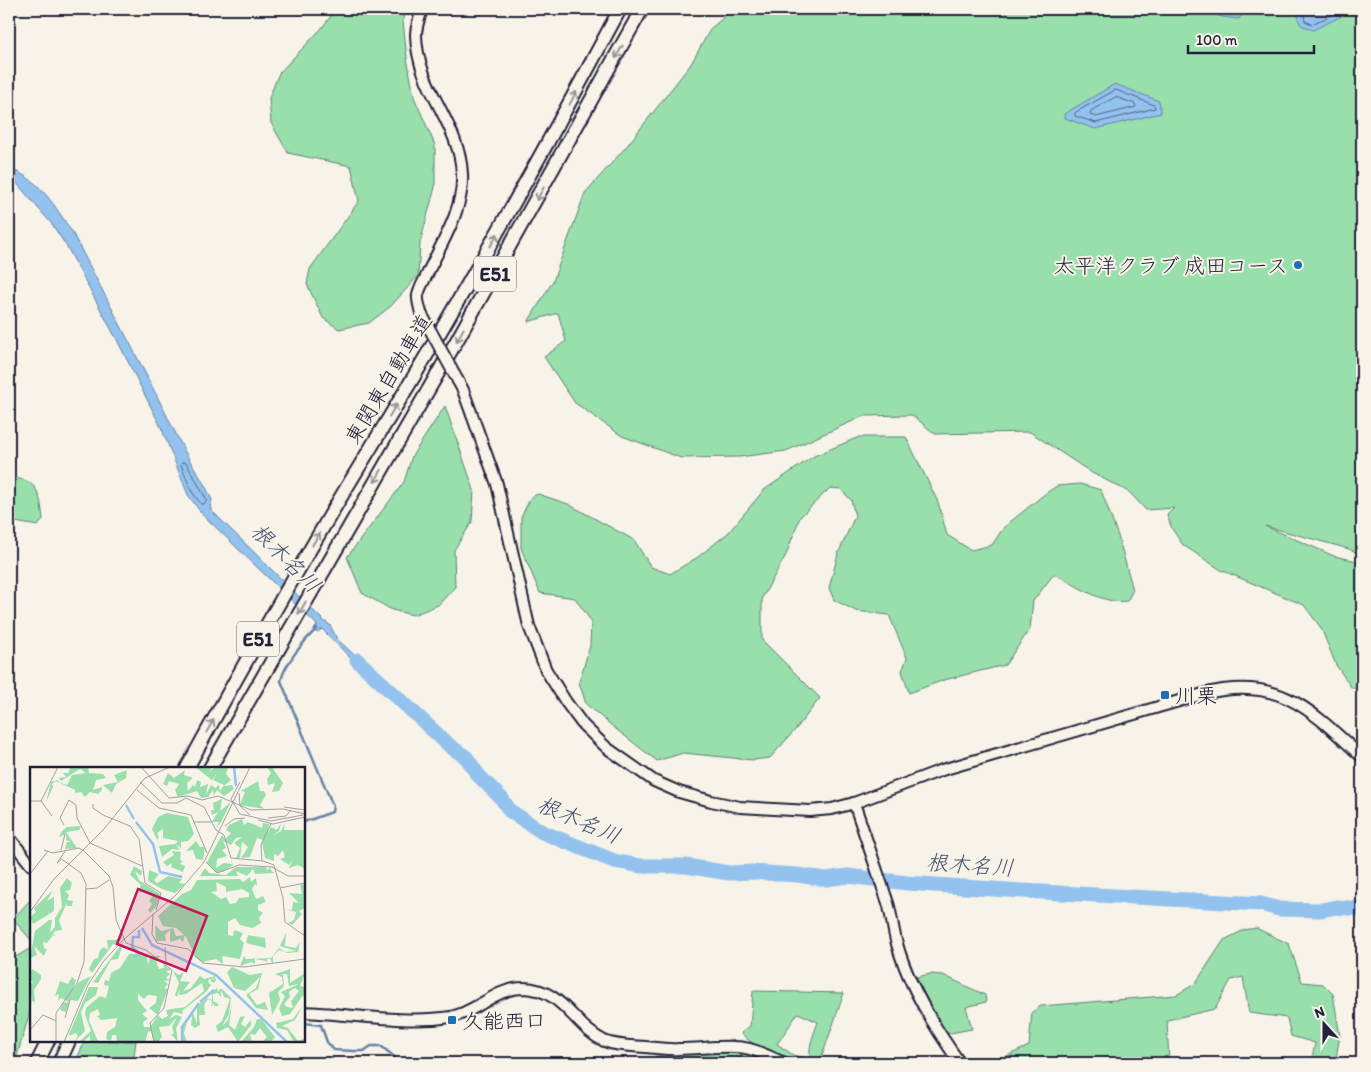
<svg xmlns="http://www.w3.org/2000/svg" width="1371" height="1072" font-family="Itim,'Klee One',sans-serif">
<rect width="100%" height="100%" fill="#f7f3e8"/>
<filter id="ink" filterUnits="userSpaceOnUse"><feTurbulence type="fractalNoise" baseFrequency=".02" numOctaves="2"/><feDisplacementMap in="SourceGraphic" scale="10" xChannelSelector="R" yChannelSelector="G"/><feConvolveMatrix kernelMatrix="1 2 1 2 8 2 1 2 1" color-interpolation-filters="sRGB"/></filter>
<g filter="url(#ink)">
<g fill="#98dfac" stroke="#5d8074">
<polygon points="327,9 404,9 403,21 407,58 414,97 435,145 435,187 420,243 418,276 391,306 369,323 339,329 323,318 307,284 310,269 359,201 351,166 288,153 271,123 269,98 279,73 321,29 331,16"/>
<polygon points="725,9 1362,9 1362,555 1349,549 1265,526 1334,556 1362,562 1362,692 1351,687 1336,665 1321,628 1304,605 1221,570 1183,545 1172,529 1167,515 1174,508 1146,510 1129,492 1092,473 1030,432 935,434 912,415 864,416 786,451 739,457 681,458 622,436 575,403 544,357 566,341 558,313 528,322 553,281 585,193 626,147 691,64 711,28 723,18"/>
<polygon points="445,406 474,490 472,522 454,550 455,587 438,605 413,615 392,610 362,593 347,557 404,482 412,456"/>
<path d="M859,437H906L938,502L947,535L971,550L992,545L1004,527L1046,493L1057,486L1080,484L1101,490L1118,536L1133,590L1127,601C1101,605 1076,584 1054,574L1033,601L1030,629L1005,665L944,680L909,693L902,671L907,658L889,615L856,611L834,600L829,588L838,554L855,516L851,500L840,489L830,488L800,517L786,555L762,598V640L820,698L796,729L770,758L753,760L683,753L657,761L612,726L586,704L579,682L590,646L591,621L575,598L540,593L521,548V517L531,497L538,494L568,504L634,540L651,567L670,574L698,557L728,533L764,490L814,456Z"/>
<path d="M9,478C38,478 40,494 43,519L38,526L9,521Z"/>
<polygon points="31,899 31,940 13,919"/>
<polygon points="1256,928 1289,944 1302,982 1323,984 1333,994 1340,1036 1335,1063 1311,1063 1315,1043 1291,1036 1287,1018 1249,1013 1243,977 1231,980 1215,1009 1167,1020 1169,1063 1007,1063 1002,1058 1029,1046 1032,1012 1041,1006 1176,995 1195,984 1224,940 1244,930"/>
<polygon points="31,948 31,1008 15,1063 9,1063 9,961"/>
<polygon points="930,974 943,975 985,995 986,1002 966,1007 972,1029 945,1034 923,997 917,977"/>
<path d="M753,991L844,993L820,1062L813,1063C805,1051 814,1035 818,1022L798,1013L777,1044L793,1055L805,1058L803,1063C781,1058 756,1050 741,1033L750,1026Z"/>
<polygon points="85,1041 136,1041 133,1063 75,1063"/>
<polygon points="727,1050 744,1054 764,1063 654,1063 655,1057"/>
</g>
<g fill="#93c2ee" stroke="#6682a6">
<polygon points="1199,9 1245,9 1239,19 1222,17"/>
<polygon points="1299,9 1356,9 1313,30 1301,25 1298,19"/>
<polygon points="1115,84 1159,101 1161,113 1095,129 1065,118 1064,114"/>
<path d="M9,169C39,177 56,208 72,232C110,305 148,377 184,450C193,467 205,483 212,500L210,507L212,511L324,621L330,625L337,639L374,673L364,672L322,629L317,633L314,630L317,625L202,514L188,495L161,427L118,342L67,247L51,223L13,179L9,178Z"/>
</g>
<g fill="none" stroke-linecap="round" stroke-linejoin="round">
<g stroke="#4f6283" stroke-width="1">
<polyline points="1303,9 1305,21 1312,24 1345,9"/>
<polygon points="1116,90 1154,105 1155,108 1096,123 1075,116 1075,113"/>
<polygon points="1116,97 1135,104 1136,107 1096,117 1090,115 1091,111"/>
<polygon points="183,462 186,463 207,500 204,504 201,504 192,492 181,465"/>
</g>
<g stroke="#6682a6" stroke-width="2.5">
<path d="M304,822L332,812L333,806L281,681C284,664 305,640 317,628"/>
<polyline points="304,1023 321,1025 327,1042 334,1050 354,1051 364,1051 371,1046 381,1046 402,1063"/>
</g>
<polyline stroke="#93c2ee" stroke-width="15" points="357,660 451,747 466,757 479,776 502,799 510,811 542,832 614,861 641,866 686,866 729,873 752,872 797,875 826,879 848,876 907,883 1007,890 1261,904 1279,909 1322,910 1336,907 1362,909"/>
<g stroke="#22223b" stroke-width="14">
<g id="secondary">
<path d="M421,313C420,308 417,300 418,295C420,286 426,278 429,270C443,241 464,208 462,174C460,123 417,89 416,35C416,26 420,17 422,9"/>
<path d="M458,381L463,390L497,484L529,626L546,670L566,702L583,725L607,748L654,781L679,792L711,801L740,807L810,811L832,809L854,803L942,770L1203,694C1279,675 1310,709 1362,757"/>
<path d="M854,803L888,903C892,916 893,931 897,944C909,987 934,1027 960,1063"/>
<polyline points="9,837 31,865"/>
<path d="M304,1012C350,1014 405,1024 451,1017C477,1012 495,988 524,988C563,989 573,1026 604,1041C616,1046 632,1046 645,1047C656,1048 668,1050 679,1049C698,1049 717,1046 735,1047C753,1047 769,1057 785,1063"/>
</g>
</g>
<g stroke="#22223b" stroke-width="16">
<g id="highway">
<path d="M187,768C234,682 282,597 332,512C370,448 410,385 447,320C507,217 564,114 620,9"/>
<polyline points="210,768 456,342 642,9"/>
<polyline points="37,1063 48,1041"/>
<polyline points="59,1063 69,1041"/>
</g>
</g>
<use href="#secondary" stroke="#f7f3e8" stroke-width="10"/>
<use href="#highway" stroke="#f7f3e8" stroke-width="12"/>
<g stroke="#22223b" stroke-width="14" stroke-linecap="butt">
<polyline id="secondary-bridge" points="421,313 458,381"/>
</g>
<use href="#secondary-bridge" stroke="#f7f3e8" stroke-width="10"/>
</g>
<defs><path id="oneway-shaft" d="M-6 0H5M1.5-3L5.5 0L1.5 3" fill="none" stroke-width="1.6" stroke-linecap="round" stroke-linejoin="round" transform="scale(1.25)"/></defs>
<g stroke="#97959a">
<use href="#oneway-shaft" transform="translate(619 52) rotate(119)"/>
<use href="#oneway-shaft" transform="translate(573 98) rotate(-62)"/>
<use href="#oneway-shaft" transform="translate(540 194) rotate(119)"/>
<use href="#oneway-shaft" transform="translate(494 240) rotate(-60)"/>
<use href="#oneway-shaft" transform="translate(460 335) rotate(119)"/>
<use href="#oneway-shaft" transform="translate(393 410) rotate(-59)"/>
<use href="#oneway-shaft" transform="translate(378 476) rotate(120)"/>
<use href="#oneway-shaft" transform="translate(316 539) rotate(-60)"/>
<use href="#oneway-shaft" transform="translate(302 608) rotate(120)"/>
<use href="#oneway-shaft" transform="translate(210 726) rotate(-61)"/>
</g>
</g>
<g fill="#1f6fb2" stroke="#f7f3e8" stroke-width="2">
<circle cx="1298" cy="265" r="5"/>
<rect x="1160" y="690" width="10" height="10" rx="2.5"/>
<rect x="447" y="1015" width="10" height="10" rx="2.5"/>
</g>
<g text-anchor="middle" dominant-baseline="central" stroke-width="4" stroke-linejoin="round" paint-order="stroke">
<g fill="#f7f3e8" stroke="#62616f" stroke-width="1">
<rect x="474" y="256.5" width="42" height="35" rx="4"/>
<rect x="237" y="621.5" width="42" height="35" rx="4"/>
</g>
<g font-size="20" font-weight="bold" fill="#22223b">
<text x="495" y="274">E51</text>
<text x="258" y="639">E51</text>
</g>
<g font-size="21" fill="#22223b" stroke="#f7f3e8" text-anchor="start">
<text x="1288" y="265" text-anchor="end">太平洋クラブ 成田コース</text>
<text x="1175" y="695">川栗</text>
<text x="462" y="1020">久能西口</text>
</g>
<g font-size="21" fill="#22223b" stroke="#f7f3e8">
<text transform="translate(388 379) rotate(-59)">東関東自動車道</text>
</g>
<g font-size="22" font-style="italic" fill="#445271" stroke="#f7f3e8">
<text transform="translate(286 558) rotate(45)">根木名川</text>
<text transform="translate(579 820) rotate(23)">根木名川</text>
<text transform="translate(970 865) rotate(4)">根木名川</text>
</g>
</g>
<g transform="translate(30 767)">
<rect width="275" height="275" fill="#f7f3e8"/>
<path d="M40,0H58L59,6L73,7L76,11L66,13L63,23L72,20V23L68,27L60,25L55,30L51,25L45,26V23L26,14L22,17L23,20L16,35L21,15L28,13L29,15L37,18L42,8L56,6L50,2L31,14L29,11L36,10L33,6H39ZM165,0H182L180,4L186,0H198L196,7L201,13L194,19L202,18L204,22L194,29L187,23L184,28L183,23L178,30L171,31L167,24L148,30L145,23L149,17L139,14L137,19L133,17L138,6L144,11L155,3L154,8L163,11L157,16L158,24L163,18L165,20L167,13L171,15L170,20L178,17L176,28L181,18L185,21L189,18L190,24L194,18L183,13L187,6L182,13ZM237,0H242L253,16L249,24L242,25L245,16L238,18L237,12L241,6ZM97,3L96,11L86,17L82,26L73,18L88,15L84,8ZM228,14L230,24H234L236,28L230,38L234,42L210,38L215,25L211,24ZM192,32L190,44L201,35L190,57L186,61L189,55H182L188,45L182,48L181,43H184L183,36ZM137,46L158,50L164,67L158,74L151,75V81L146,78L150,83L142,82L132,90L129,79L145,77L148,74L133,71V62L127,66L129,70L127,73L122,62L128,50ZM212,52L214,58L218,55L232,61L233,56L239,57L238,65L233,73L227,71L220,90L211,91L218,80L212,75L210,91H206L210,81L204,76L212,70L206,71L201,78L193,74L196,81L192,83L197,89L187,92L186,101L194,96L202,97L201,93L203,98L193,105H185L177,95L192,68L195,72L201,66L196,63L199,58ZM251,56L249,64L242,69L251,64L255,56L254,63H275V102L268,98L259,101L263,93L259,98L250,92L255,90L253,83L248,89L244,87V94L235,91L232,76L241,60L247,63ZM51,59L49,63L36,65L47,81L35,82L37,75H41L36,73V67L29,70L32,64L37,60ZM166,74L170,80H175L173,93L166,92L163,83L156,84ZM142,84L151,85L150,93L153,94L150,97L155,99L153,105L141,100L142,96L137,99L133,95L144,88ZM242,98L240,102L244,106L225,107L223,102L217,109L206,104L208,109H170L175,101L179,106L196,108L206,100H235L238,103ZM104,99L112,104L111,109L105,104L109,113L130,127L126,140L120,146L118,143L122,137L119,134L124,127L109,124L111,118L100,108ZM119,103L129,107L124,113L127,116L138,109L152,112L149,116L155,117L145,126L132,122L118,114ZM220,110L221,115L226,111L227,119L225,117L222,122L226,132L233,129L236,135L228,138V143L233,146L229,151L231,156L222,161L210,158L205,151L198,155V168L203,169L204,163L213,166L210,172L214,176L210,192L192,189L193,197L186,192L172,195L166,191L155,168L153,175L150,172L140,175V163L135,168L136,174H126L125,158L131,164L143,161L146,169L154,168L146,161L133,159L128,149L152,127L161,123L167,113L210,112L213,115ZM186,115L196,120V125L212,122L219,126V130L209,131L206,136L200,137L196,130L191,132L181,125L187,124ZM37,111L42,116L40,123L35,124L39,128L37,133L43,134L42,139H37V136L29,153L32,163L25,164L23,167L27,170L23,168L17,176L13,175L14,181L17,182L14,189L4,179L7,188L0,191L5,164L19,153H22L20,166L25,160V151L32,140L30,121ZM275,117V141L269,144L272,147L262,158L258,156L264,153L266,145L255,142L262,143L263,135L269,136L259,126L272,127L270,118ZM23,123L17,134L24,130V144L3,157L0,150L6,145L4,141ZM256,166L255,179L266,181L270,175L268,185L257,186L249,183L243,189V197L240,192H237L236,198V194L225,192V197L221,195L210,199L214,189L216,192L241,191L249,181L255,185L266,184L250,179ZM92,168V171L87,178L83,177L62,206L59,202L64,192L68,191L70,183L74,180L78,183L77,173H86ZM218,168L235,171L236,181L216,176ZM94,174L88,192L81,193L68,216L63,215ZM111,186L117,189L118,198L120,189H131L126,193L129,202L134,201L133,197L141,203L136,204L140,207L136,211L140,213L134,214L138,217L134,221L138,222L128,248L119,241L126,236L127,229L118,228L114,232L108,227V233L117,244L112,247L118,252L113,255L114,260H120L128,248L132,252L138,249L136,243L155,240L174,224L172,216L156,227L149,228L150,222L147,230L145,228L149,216L143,204L149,208L154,205L150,214L160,215L153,224L160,222L170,209L174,212L185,209L186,213L184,216L180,213L185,211L179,212L178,215L181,218L176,225L152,244L153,247L144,245L139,252L146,248L152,250L146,261L148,275L141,267H144L142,260L147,250L139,259L129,260L132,270L128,275H124L121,264L118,265L115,275H87L86,268H82L81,274L76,272L77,265L85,260L87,251L71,253L67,249L70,248L68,242L60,246L59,254L68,274L60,275V268L54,275H49L61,264L55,247L56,241L70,229L76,231L79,219L74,218L75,213L79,214L81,206L90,201L99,187ZM202,200L220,208L232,206L228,222L219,227L227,238L235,235L238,243L226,241L216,228L226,221L230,210L215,224L204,221L197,205ZM2,202L11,208V212L4,223L5,235L2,234V238L0,218L3,215L0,213V208ZM260,202V216L275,206L270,219L275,220V236L273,228L260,247L252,249L249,241L255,229L251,225L269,217L259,219L257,207H253L254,219L248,225L250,233L242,248L239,226L253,217L252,210L245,207ZM265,221L269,224L261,234L263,241L257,240L254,237L260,230L259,225ZM61,209L48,234L40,233L36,245L32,244L30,242L33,236L39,235L31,231L28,234L29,227L25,229L30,214L38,217L42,210L46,213L42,224L49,215ZM59,220H68L66,228L55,236L51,245L55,264L44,275L48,269L46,266L39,269L40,265ZM187,221L188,225L190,222H192L201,231L199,247L192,259L198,253L202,237L199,258L205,263L210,250L215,249L211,257L215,260L221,253V258L208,275L198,260L188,265L186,259L192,254L200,232L194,230L191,223V230L188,226L183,227V234L187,236L189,239H184V236L181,240L182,234L178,232L174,238L175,248H169L170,258L165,261L161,258L162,249L157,255L154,266L157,275H153L152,261L162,244L167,256V239L177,231L182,233V225ZM273,238L265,253L252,259L258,261L268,274L275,271L274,275H264L257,263L247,261L246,256L263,252ZM227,252H231L245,270L241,275H232L237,270L230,261L225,268L220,267L222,275H211L224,260Z" fill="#98dfac" fill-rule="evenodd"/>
<path fill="none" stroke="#93c2ee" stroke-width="2.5" d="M204,0L206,19M96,38L104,52M106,55L123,77L130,105L152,110M112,161L122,178L186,208L257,275M104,190L110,187L102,180L103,170H109V163M170,235L184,223M152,275V260L169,236"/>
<path fill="none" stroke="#a29fa3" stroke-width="1" d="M111,0L139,31L158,29L172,33L188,29L221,43L253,42L275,47M110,15L132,36H147L156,31L174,40L186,63L194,68L201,91L233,94L244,98L253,131L255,155L275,169M210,15L201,32L210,47L241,54L273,48M107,23L129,41L161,48L177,86M209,26L210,39L220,48M0,34H11L28,0M11,34L22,49M63,37V41L73,48L100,59L109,72L115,116L131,126L126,143M254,40L275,43M238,51L256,49L261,43M228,53L243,57L275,50M164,55H182M34,58L30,51L39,33L46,38L47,51L60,76L112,99M195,59L204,52L215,51M14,83L23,86L49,81L54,84L79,109L83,120L86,153L96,176L116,183L142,203L134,241L120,256L124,275M31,83L35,67M31,93L27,96L36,83M232,94L231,78L241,57M176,95L187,106L209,98L242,100L258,109H275M0,107L18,84M250,121L275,116M56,122L67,121L79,113M0,145L24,112L74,62L115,11L140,0M123,147L122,167L127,176L158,182L173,196L214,200L275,192M135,180L136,196M35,251L40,233M0,263L13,248L26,254M26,275V246L47,216L54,195L56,117L51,106L30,91M34,275L58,218L73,195L93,173L146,128L174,95L220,0"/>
<path fill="#c2185b" fill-opacity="0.15" stroke="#c2185b" stroke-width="2.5" d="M108,122L177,149L156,204L87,177Z"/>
<rect width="275" height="275" fill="none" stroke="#22223b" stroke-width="2.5"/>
</g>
<rect width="1371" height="1072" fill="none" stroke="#f7f3e8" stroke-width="30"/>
<rect x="15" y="15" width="1341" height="1042" fill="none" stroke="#22223b" stroke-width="2" filter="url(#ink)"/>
<g transform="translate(1324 1024) rotate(339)" stroke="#f7f3e8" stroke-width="4" paint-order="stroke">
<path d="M0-4L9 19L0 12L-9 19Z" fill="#22223b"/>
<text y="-8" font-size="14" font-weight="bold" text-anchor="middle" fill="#22223b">N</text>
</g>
<path d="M1188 45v8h126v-8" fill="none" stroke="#22223b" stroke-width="2.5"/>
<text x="1196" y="45" font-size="15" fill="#22223b" stroke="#f7f3e8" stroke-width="4" paint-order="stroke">100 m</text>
</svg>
